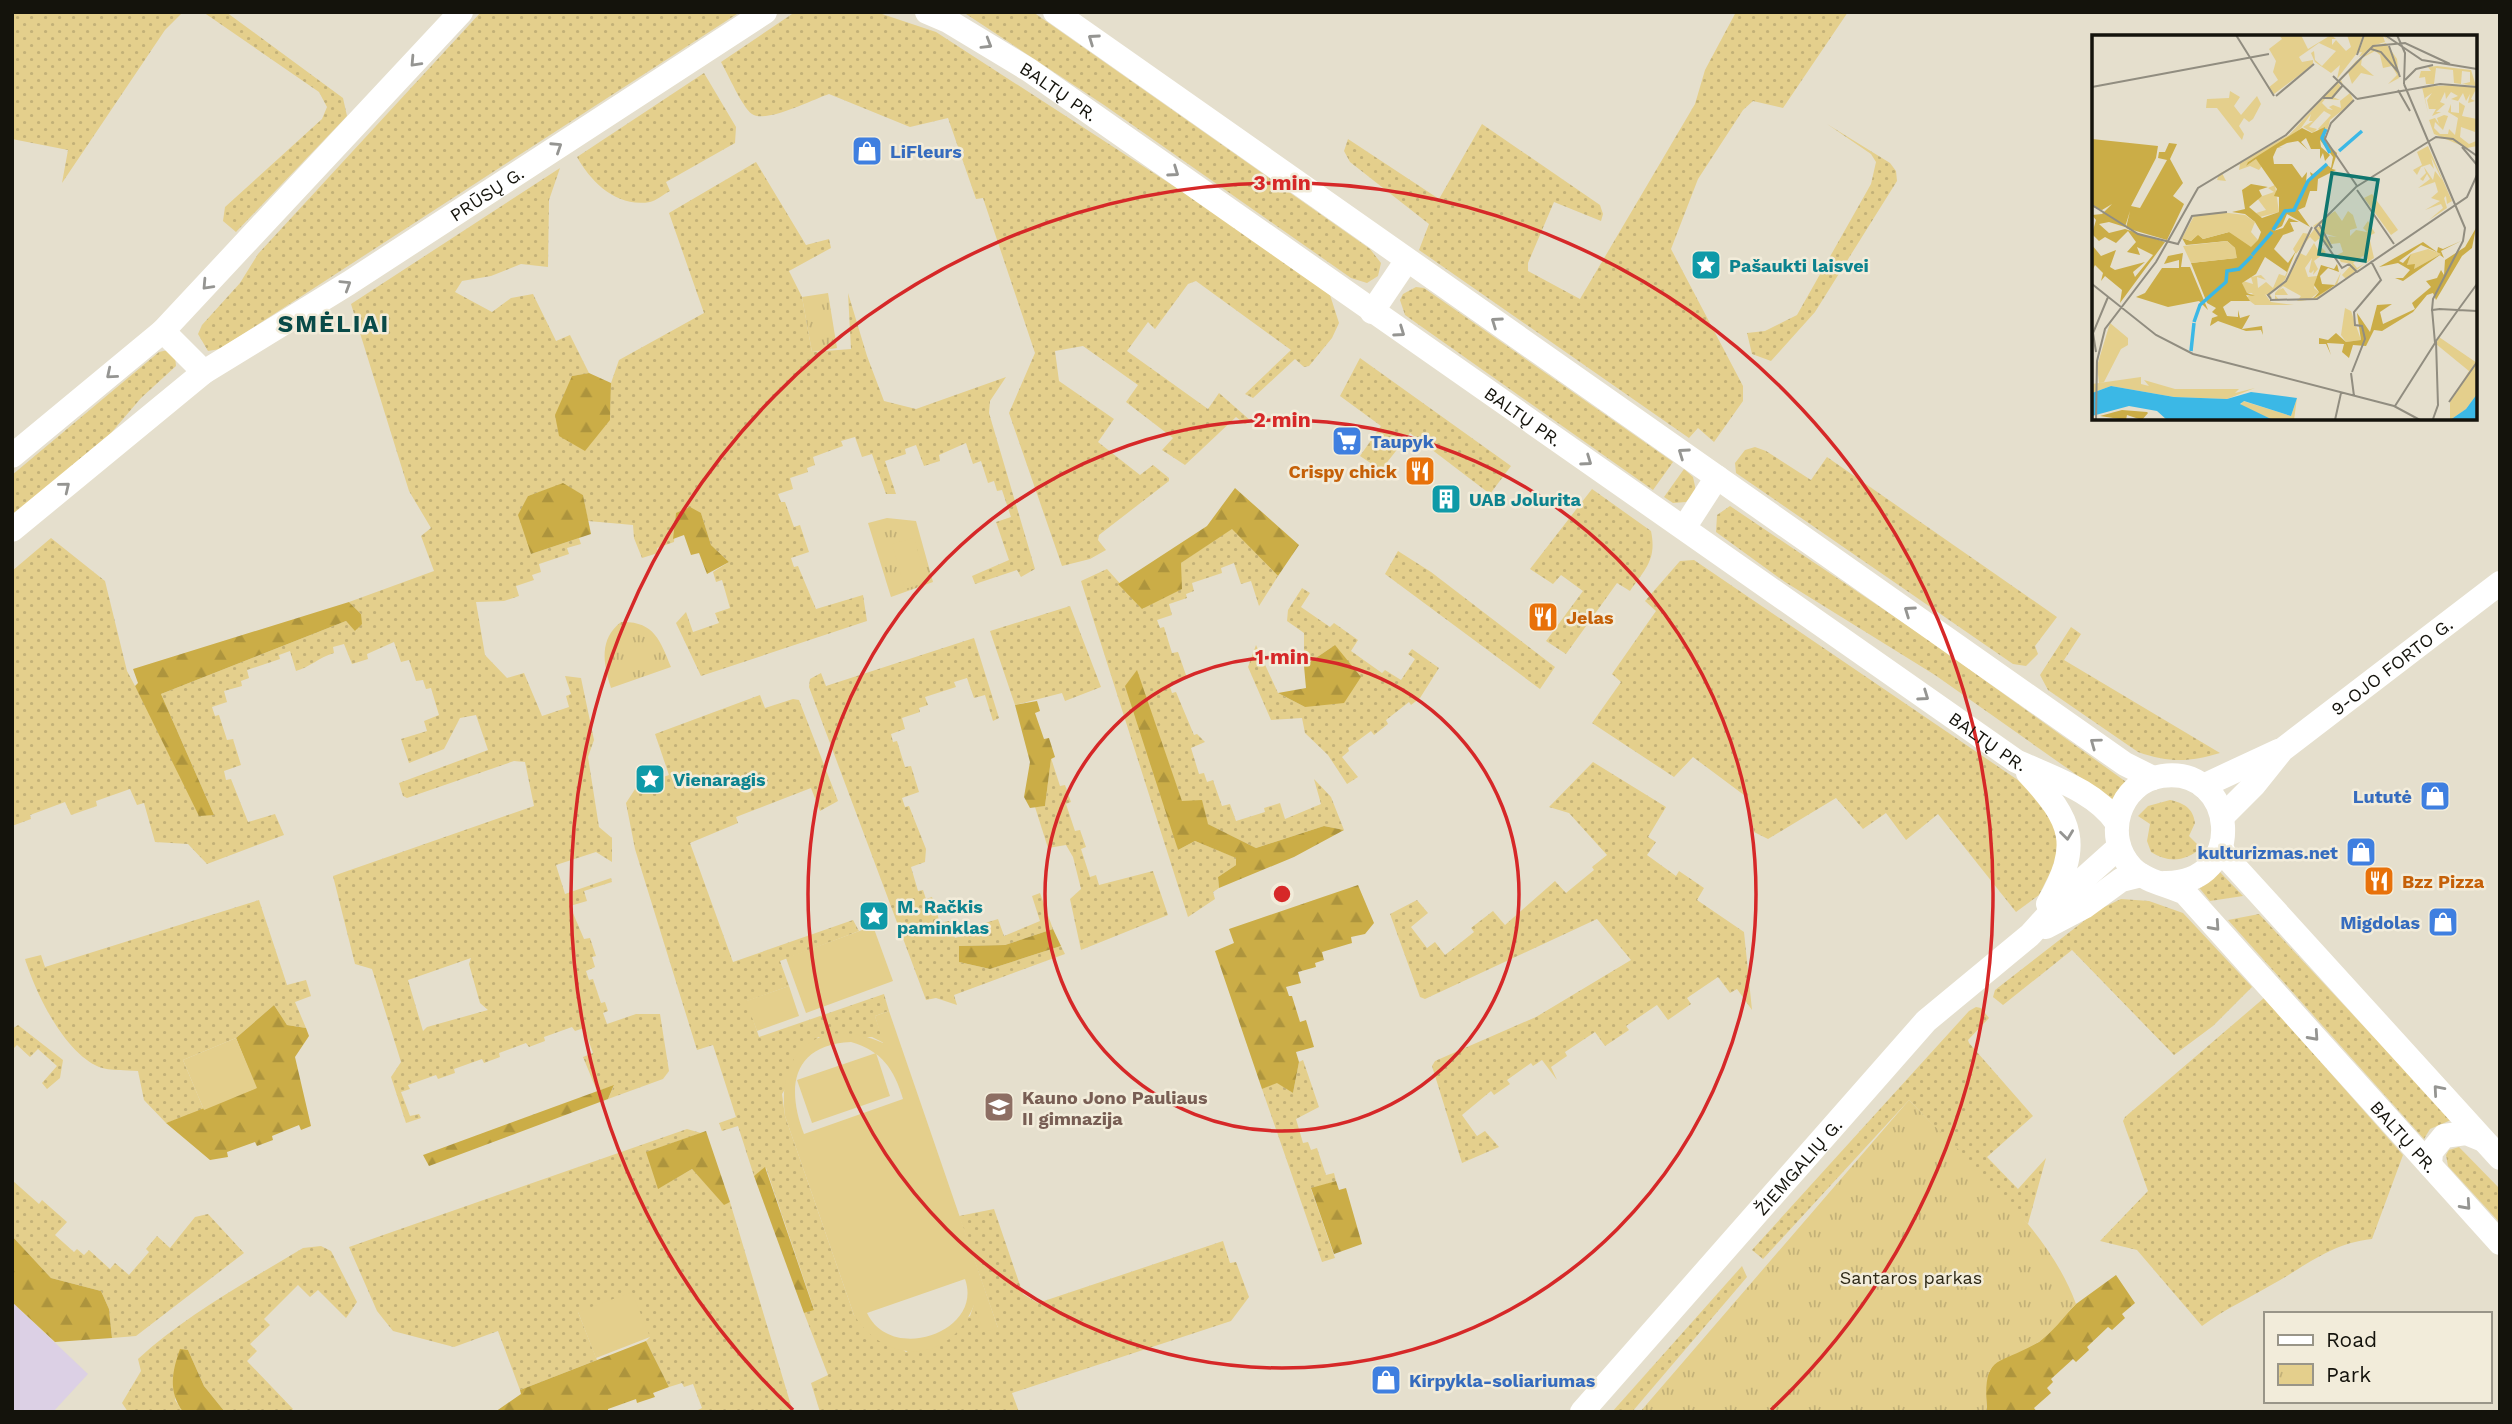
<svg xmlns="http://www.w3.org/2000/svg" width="2512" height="1424" font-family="'Work Sans',sans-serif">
<defs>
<pattern id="grass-dots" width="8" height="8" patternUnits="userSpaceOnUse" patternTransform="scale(1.75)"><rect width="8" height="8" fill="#e4cf8c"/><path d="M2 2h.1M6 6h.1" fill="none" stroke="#c3b178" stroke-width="1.8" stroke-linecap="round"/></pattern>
<pattern id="forest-firs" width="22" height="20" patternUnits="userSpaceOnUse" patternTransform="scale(1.75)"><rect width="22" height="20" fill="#cbad47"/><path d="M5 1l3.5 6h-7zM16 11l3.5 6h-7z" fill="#ad943d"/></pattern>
<pattern id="park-tufts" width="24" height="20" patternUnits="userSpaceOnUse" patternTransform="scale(1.75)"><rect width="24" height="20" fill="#e4cf8c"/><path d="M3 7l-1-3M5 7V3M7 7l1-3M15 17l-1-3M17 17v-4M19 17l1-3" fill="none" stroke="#c3b178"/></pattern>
</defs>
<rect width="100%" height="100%" fill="#e5dfcd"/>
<polygon fill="#dcd0e5" points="12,1302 88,1374 53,1412 12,1412"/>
<g fill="url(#grass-dots)" fill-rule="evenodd">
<polygon points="12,12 183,12 165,30 62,183 68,150 12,139"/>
<polygon points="203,12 226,12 343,98 347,116 236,232 223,221 225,207 322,119 327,107 319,92"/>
<polygon points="481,12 740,12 220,349 208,351 198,334 202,325 240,283 258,254"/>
<path d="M795,12H876L936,32L1226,220L1330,295L1339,323L1332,338L1309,366L1304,367L1295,359L1253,398L1245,394L1291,350L1196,281L1188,284L1155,329L1148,322L1127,351L1208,409L1219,393L1251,421L1245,424L1236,417L1185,465L1162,450L1173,438L1126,402L1138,385L1083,346L1055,351L1059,381L1114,419L1098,442L1140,475L1153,465L1169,478V481L1099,535L1098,540L1106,550L1090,559L1062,566L1009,413L1035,353L983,198L976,199L948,118L910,127L829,94C814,99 765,124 752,114C742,107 728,74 721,62Z"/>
<polygon points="963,12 1033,12 1370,249 1381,263 1378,276 1367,283 1351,278 1104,105"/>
<polygon points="1736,12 1848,12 1783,108 1753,101 1743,110 1698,179 1671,249 1743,386 1743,401 1714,442 1698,428 1689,438 1419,250 1429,224 1350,162 1344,151 1348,139 1439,199 1482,124 1600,205 1603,214 1601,221 1554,202 1528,263 1528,271 1580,299 1695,104 1705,70"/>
<path d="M704,73L736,127L735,143L666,182L670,191C664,194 656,201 650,202C617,208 591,182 577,157Z"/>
<polygon points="1827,124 1890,163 1896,171 1897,181 1815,312 1771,361 1752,354 1747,333 1765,331 1797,315 1871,184 1876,162 1871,154"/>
<path d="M756,162L806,245L829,239L831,248L789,271L802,297L812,352L851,349L848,293L867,356L884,401L916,409L1006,377L990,401L989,413L1035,569L1021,577L1017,570L975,584L972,576L1009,560L996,522L1011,517L1002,490L997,491L994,481L988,483L981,461L973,464L966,443L939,455L940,461L924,466L916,445L905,449L906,454L885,461L896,494H886L872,454L862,457L855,437L841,441L843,446L813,457L815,465L807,468L808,472L790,478L793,489L778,494L781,502H785L794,527L800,525L809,552L791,558L794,567L798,566L816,609L863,595L867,621L701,676L676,623L686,612L693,632L719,623L715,613L730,608L722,580L716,582L713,572L729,562L711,545L701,513H676L674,542L657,548L658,553L642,558L634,538L633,525L588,521L583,495L563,484L528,496L531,554L579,538L581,544L567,548L569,554L539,564L541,572L532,575L534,580L516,586L519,596L504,601L476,602L485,655L507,678L524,673L542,716L569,707L566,696L571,694L565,676L581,678L594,740L588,757L599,827L612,838V862L596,852L556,865L565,894L611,878L612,882L584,891L587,901L570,906L584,939L590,938L596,956L592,957L595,967L586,971L589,980L593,979L601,1003L605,1002L608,1011L603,1013L607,1024L636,1014H660L669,1071L663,1079L608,1099L614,1086L597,1091L583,1057L593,1053L584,1028L575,1031L572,1027L544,1037L545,1041L529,1047L526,1043L499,1053L500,1057L484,1063L482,1059L454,1069L455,1073L438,1079L436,1075L408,1085L410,1089L401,1092L410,1116L419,1114L421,1118L406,1123L391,1077L401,1062L372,969L355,964L333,876L534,806L525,762L514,761L407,798L403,796L399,783L488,750L476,715L460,718L444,749L409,763L401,739L427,731L424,721L439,715L431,688L426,689L423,680L416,681L409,660L401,662L394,642L367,654L368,659L352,664L344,644L333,647L334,653C318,658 310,667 296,671L290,651L279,655L280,659L247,670L249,678L241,681L242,686L224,691L227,702L212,707L215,716L219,715L227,740L233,739L241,765L224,771L226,780L231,779L248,822L275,814L284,835L207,864L188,844L155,842L144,803L137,805L130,789L96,801L97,806L71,815L65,802L30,815L31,819L12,826V571L51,538L105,581L127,671L156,725L214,815L161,694L346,621L356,631L361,614L349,602L434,571L421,536L431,528L409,491L351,304L560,168L549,200L548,267L521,264L491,276L462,281L455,292L492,312L511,298L533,294L556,341L570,335L589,373L572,376L610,420L611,383L619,360L704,313L669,213ZM471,958L469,964L480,1003L488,1010L427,1027L423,1031L408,980Z"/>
<polygon points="1416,287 1424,288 1673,462 1653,490 1405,315 1400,300 1403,294"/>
<polygon points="168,350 175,356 176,366 141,398 111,433 12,516 12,475 159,352"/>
<polygon points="1360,358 1511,466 1490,494 1410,433 1381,470 1360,456 1381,426 1340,396"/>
<polygon points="1755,447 1766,451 1811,480 1827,457 2057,617 2035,646 2038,654 2026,666 2013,664 1736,473 1735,463 1745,450"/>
<polygon points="1684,469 1693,477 1696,491 1686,502 1673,503 1664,497"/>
<path d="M1592,489L1651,531C1657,560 1645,569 1630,591L1617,583L1566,654L1546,641L1583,591L1561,575L1553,584L1530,569Z"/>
<polygon points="1730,506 1926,638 2129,784 2115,802 1935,675 1785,582 1716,532 1717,515"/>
<polygon points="1232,528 1278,576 1259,606 1251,581 1241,584 1234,563 1221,568 1222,573 1192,583 1194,591 1186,594 1187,598 1169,604 1172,615 1157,620 1160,628 1164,627 1172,653 1178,652 1187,678 1169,684 1172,693 1176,692 1194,735 1197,734 1205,742 1191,748 1199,774 1204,773 1207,782 1213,780 1222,806 1230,804 1236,821 1265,812 1264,808 1280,803 1285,819 1321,804 1314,779 1331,797 1344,830 1324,826 1256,848 1208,824 1182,802 1136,670 1178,850 1195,841 1237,858 1236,865 1218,877 1219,888 1213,892 1215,899 1188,917 1081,581 1107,569 1143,609 1181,563"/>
<polygon points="1398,551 1431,572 1555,667 1540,689 1385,574"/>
<polygon points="1694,560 2034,791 2057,825 2059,855 2039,895 2016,912 1938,814 1906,840 1886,813 1863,829 1836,798 1768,839 1754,832 1748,798 1693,757 1674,777 1592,723 1621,682 1612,674 1656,611 1645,601 1680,561"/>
<polygon points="1302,588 1310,593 1301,607 1330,627 1334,623 1358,640 1351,651 1382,673 1385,670 1401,680 1415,659 1408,654 1412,649 1439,668 1420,698 1411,705 1409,702 1386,720 1388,724 1374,735 1371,731 1348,748 1349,751 1342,757 1358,777 1347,784 1328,755 1305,733 1302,718 1271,720 1248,667 1256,645 1278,693 1305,707 1335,645 1304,666 1304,633 1287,621 1288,610"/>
<polygon points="1070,606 1101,687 1065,701 1062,693 1015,705 990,631"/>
<path d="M2071,627L2081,634L2064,660L2220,753C2190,762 2169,763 2138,752L2048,690L2040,675Z"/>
<polygon points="974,638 999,718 993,721 985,695 974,698 967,678 954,682 956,687 925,697 928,705 919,708 920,712 902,718 905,729 891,734 893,742 897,741 905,767 911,766 919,792 902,798 905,807 909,806 926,849 925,862 911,867 918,891 923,890 926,899 932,897 940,923 949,921 955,938 983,929 982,924 998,919 1004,936 1040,921 1032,896 1040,893 1053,929 1005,945 959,946 959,962 990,969 1061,946 1065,954 954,995 957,1005 936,998 926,1000 809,687 810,679 821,673 826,686"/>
<polygon points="760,695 765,708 793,699 799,700 838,801 820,811 811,788 736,817 738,823 690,843 733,962 853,920 859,931 780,961 789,986 747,1001 759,1037 884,994 889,1011 875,1016 884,1043 872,1037 818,1037 782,1094 785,1116 854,1315 906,1352 970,1316 974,1304 998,1328 959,1216 994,1209 1023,1294 1038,1303 1223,1241 1230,1263 1236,1262 1249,1297 1231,1321 1012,1393 1019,1412 820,1412 811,1383 828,1375 804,1313 814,1309 766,1168 754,1176 738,1126 722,1131 719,1123 736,1117 713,1045 697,1050 635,849 626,803 637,786 669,775 655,734"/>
<polygon points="1051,758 1060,786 1065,785 1071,802 1066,804 1075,831 1080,830 1086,847 1081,849 1090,877 1096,875 1099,885 1153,871 1168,915 1081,950 1070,899 1081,889 1073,857 1066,845 1048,848 1035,807 1045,806"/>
<polygon points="1593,762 1666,807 1648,837 1656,842 1647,855 1676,876 1679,871 1704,888 1697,900 1744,932 1752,1010 1737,989 1730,993 1718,977 1687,998 1691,1004 1668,1020 1657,1005 1626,1026 1629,1030 1605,1046 1595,1032 1565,1052 1567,1056 1551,1067 1557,1080 1542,1060 1533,1066 1531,1063 1507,1080 1510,1084 1494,1095 1491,1091 1462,1115 1477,1136 1485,1131 1499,1147 1462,1163 1432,1066 1435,1061 1536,1017 1631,960 1597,919 1425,999 1420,997 1390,914 1417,900 1428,913 1411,927 1427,948 1435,942 1445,955 1474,932 1471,928 1493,911 1505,925 1555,881 1566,893 1594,870 1592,867 1607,855 1569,813 1549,807"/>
<path d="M2170,800C2184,803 2193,808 2195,823L2189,836L2201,848C2185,862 2168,863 2151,852L2147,841L2150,824L2138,816L2148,806Z"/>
<polygon points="2219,871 2243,896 2210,901 2197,885"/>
<polygon points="2121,899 2149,901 2183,913 2252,987 2213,1026 2174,1055 2072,950 2003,1005 1993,997 1995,990 2098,910"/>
<path d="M259,900L287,985L306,980L311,996L295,1002L306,1028L287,1025L274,1005L236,1038L183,1060L204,1110L166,1123L144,1100L138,1071C126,1070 110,1071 99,1067C64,1052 36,994 25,959L41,955L45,967Z"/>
<polygon points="2259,914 2451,1120 2430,1129 2424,1139 2228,920"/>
<path d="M2264,998L2403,1155L2372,1239C2332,1243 2307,1265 2273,1284C2248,1299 2226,1308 2202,1326L2137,1250L2100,1241L2148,1191L2123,1121L2125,1117Z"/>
<polygon points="1976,1007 1981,1008 1989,1018 1968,1040 1969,1043 2033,1116 1987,1157 2018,1189 2046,1158 2028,1224 1909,1100 1763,1259 1752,1250 1969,1011"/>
<polygon points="18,1025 63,1060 60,1078 47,1089 42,1083 57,1066 38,1049 30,1057 17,1045 12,1050 12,1029"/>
<polygon points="1303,1060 1319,1107 1296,1119 1303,1143 1308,1142 1311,1150 1317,1148 1326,1175 1334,1173 1336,1181 1311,1189 1335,1258 1322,1262 1262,1089 1277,1082 1293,1093 1299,1062"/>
<polygon points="687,1129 701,1133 647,1152 659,1188 692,1169 724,1204 730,1202 793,1412 694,1412 702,1408 693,1384 684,1387 682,1383 669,1387 646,1341 650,1337 578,1312 597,1360 520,1390 498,1331 454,1347 393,1331 377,1311 349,1247"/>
<polygon points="2459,1147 2500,1189 2500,1223 2448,1166 2446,1155 2449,1150"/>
<polygon points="12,1180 39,1204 42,1200 67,1222 55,1235 74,1252 77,1249 84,1255 89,1250 110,1269 115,1263 129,1275 149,1252 146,1249 157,1236 170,1248 195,1217 208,1214 244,1253 136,1336 112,1338 109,1309 101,1291 51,1278 12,1236"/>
<path d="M321,1246L331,1251L357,1302L346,1318L318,1290L310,1297L298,1285L264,1319L270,1325L250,1344L257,1351L247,1361L293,1409L290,1412H225L204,1386L188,1350L175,1400L183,1412H128L122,1403L141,1371L138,1359C187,1314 247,1282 303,1248Z"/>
<polygon points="1742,1266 1747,1277 1632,1412 1612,1412"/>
</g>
<g fill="url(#forest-firs)">
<polygon points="589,373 611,383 610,420 585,451 559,436 555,415 572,376"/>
<polygon points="563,483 583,495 591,534 531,554 518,515 528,496"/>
<polygon points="1235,488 1299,545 1278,576 1232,529 1181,563 1182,589 1142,609 1118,584 1207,526"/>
<polygon points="690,507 701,513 711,545 729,562 707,574 699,553 691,555 684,535 673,539 676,513"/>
<polygon points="349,602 361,614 362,624 355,631 346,621 161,694 214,815 199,816 135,686 138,683 133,669"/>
<polygon points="1335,645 1361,677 1344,703 1305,707 1278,693 1306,688 1304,666"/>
<polygon points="1137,670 1182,801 1202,800 1208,824 1256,848 1324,826 1344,830 1294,857 1219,888 1218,877 1236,865 1236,858 1195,841 1178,850 1125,686"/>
<polygon points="1037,701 1040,711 1035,713 1044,739 1049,738 1055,757 1051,759 1045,806 1030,808 1024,797 1030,762 1015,705"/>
<polygon points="1358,885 1374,923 1365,934 1351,937 1352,943 1322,952 1324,960 1315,963 1316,967 1298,972 1301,983 1286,987 1289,996 1292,996 1300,1022 1306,1020 1314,1047 1296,1052 1299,1062 1293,1093 1277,1083 1262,1089 1215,951 1234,943 1229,929"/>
<polygon points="1053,929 1061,946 990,969 959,962 959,946 1005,945"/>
<polygon points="274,1005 287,1025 306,1028 309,1036 295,1057 311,1126 301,1130 299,1125 272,1136 273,1140 257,1146 255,1142 227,1152 228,1157 210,1160 166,1123 256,1088 236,1038"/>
<polygon points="614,1085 608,1099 429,1166 423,1155"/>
<polygon points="706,1131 730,1202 724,1205 692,1169 658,1189 646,1152"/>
<polygon points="765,1167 814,1310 804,1313 754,1176"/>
<polygon points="1336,1181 1339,1190 1346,1188 1362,1244 1334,1254 1311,1188"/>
<polygon points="12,1236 51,1278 101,1291 109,1309 112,1338 55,1342 12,1302"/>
<polygon points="2116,1275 2135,1303 2122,1314 2125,1318 2112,1330 2108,1327 2087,1347 2089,1350 2076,1362 2073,1359 2051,1379 2053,1382 2047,1388 2051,1393 2034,1408 2037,1412 1987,1412 1985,1380 1995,1361 2039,1342 2076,1304"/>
<polygon points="646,1341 669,1387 653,1393 655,1397 637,1403 636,1399 608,1409 608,1412 495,1412 521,1394 520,1390"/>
<path d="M180,1349L188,1350L204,1386L225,1412H183C168,1391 172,1372 180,1349Z"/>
</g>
<g fill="url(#park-tufts)">
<polygon points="828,293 837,348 812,352 802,297"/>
<polygon points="887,518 916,521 933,582 891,597 868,523"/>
<path d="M621,622C654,621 660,640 671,667L611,688C603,663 599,639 621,622Z"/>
<path d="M1909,1100C1964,1158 2049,1228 2076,1304C2064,1316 2052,1334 2037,1343C1995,1367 1983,1353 1987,1412H1640Z"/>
</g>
<g fill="#e4cf8c" fill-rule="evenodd">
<polygon points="914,538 927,582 905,589 892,544"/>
<polygon points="873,926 893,981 806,1013 786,958"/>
<polygon points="789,986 799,1016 757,1031 746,1001"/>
<path d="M889,1011L998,1328L984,1332L974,1305C951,1363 887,1367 854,1315L785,1116C776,1049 822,1015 883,1043L875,1016ZM851,1042C882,1051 894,1069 903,1099L804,1134C786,1087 792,1045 851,1042ZM965,1279C984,1332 891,1364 867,1313Z"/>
<polygon points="236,1038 257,1088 204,1110 183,1060"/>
<polygon points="876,1053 890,1096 812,1123 797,1080"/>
<polygon points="632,1292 650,1337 596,1358 578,1312"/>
</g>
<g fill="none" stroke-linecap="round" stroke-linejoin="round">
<g stroke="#fff" stroke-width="24">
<path id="s1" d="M927,12L948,21L1029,70L2016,761C2050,777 2096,791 2117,823"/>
<polyline points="1055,12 2125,764 2153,778"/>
<polyline points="1372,312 1407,260"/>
<polyline points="163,331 204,372"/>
<polyline points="12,456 163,331 461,12"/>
<polyline points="1684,528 1717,477"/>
<path id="s2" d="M12,530L204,372L349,283L765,12"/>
<path d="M2028,773C2073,821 2082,845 2048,904"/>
<polyline points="2203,786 2278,751"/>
<path id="s3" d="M2222,817L2254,785L2282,750L2500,583"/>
<polyline points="2221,848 2228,859 2500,1158"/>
<path id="s4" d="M2164,883C2249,885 2237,765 2162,776C2119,782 2102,837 2132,868C2145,881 2168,885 2185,893L2500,1243"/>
<polyline points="2046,927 2084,907 2121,880 2141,875"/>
<polyline points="2430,1165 2431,1152 2444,1136 2466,1133 2483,1140"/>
<path id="s5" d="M1582,1412L1926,1021L2030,935L2071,890L2119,847"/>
</g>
</g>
<defs><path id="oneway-chevron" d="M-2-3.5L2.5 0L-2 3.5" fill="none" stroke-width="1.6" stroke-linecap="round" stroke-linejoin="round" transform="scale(1.75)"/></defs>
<g stroke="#959592">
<use href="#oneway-chevron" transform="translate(1093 39) rotate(-145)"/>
<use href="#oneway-chevron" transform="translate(987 44) rotate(31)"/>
<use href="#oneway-chevron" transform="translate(415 62) rotate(133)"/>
<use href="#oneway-chevron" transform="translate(557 147) rotate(-33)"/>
<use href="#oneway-chevron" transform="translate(1174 172) rotate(35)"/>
<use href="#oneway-chevron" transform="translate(207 285) rotate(133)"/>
<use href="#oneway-chevron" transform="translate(346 285) rotate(-32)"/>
<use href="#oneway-chevron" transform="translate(1496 322) rotate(-145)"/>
<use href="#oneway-chevron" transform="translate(1400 332) rotate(35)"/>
<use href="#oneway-chevron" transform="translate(111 374) rotate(140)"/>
<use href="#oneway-chevron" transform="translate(1683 453) rotate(-145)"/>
<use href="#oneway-chevron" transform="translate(1587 461) rotate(35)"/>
<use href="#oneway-chevron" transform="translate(65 487) rotate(-39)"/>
<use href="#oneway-chevron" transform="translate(1909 611) rotate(-145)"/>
<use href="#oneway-chevron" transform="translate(1924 696) rotate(35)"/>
<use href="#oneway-chevron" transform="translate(2095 743) rotate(-144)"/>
<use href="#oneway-chevron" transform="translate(2067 835) rotate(83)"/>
<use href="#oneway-chevron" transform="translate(2215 926) rotate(48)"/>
<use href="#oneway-chevron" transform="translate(2314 1036) rotate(48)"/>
<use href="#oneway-chevron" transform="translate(2438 1090) rotate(-131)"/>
<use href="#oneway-chevron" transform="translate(2466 1205) rotate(48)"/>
</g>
<g fill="none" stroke="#d62828" stroke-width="3.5">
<circle cx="1282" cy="894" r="237"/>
<circle cx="1282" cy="894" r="474"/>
<path d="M793 1410A711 711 0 1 1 1771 1410"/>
</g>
<defs>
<g id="shop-square" transform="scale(1.575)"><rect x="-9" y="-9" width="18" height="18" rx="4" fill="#3f7fe0" stroke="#f2ecda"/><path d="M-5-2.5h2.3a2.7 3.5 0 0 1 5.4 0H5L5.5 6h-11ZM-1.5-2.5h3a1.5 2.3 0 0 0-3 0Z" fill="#fff"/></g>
<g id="sight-square" transform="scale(1.575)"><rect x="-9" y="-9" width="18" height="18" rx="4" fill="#0f9aa8" stroke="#f2ecda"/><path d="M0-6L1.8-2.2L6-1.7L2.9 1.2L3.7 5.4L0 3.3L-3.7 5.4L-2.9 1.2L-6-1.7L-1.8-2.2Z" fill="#fff"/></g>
<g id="supermarket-square" transform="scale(1.575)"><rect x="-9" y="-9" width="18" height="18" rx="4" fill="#3f7fe0" stroke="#f2ecda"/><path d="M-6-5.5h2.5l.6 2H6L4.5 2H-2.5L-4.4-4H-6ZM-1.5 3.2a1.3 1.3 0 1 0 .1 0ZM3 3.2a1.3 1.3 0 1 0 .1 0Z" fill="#fff"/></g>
<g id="restaurant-square" transform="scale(1.575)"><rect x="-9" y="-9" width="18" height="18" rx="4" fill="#e8710a" stroke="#f2ecda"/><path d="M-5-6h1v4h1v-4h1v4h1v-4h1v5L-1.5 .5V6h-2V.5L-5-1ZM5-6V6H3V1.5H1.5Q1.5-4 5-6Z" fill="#fff"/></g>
<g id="building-square" transform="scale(1.575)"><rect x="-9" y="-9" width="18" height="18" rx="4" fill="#0f9aa8" stroke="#f2ecda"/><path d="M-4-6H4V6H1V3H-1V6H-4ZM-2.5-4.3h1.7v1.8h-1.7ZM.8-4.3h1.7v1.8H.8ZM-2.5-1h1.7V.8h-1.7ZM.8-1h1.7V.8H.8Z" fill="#fff"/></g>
<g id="school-square" transform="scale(1.575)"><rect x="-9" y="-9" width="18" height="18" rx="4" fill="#8d6e63" stroke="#f2ecda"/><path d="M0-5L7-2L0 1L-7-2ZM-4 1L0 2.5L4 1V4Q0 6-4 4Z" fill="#fff"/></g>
</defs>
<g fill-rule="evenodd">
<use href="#shop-square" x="867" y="151"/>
<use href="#sight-square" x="1706" y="265"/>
<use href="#supermarket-square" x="1347" y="441"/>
<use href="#restaurant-square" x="1420" y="471"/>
<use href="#building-square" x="1446" y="499"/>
<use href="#restaurant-square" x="1543" y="617"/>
<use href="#sight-square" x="650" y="779"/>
<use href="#shop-square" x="2435" y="796"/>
<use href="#shop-square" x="2361" y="852"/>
<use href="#restaurant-square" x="2379" y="881"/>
<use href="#sight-square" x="874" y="916"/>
<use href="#shop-square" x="2443" y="922"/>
<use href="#school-square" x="999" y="1107"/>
<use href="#shop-square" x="1386" y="1380"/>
</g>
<g text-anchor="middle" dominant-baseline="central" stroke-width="5" stroke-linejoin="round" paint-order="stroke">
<g font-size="18" fill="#14130c" stroke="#f2ecda">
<text stroke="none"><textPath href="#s1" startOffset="154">BALTŲ PR.</textPath></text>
<text stroke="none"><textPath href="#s2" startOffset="583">PRŪSŲ G.</textPath></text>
<text stroke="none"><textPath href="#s1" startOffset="721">BALTŲ PR.</textPath></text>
<text stroke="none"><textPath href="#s3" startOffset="228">9-OJO FORTO G.</textPath></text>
<text stroke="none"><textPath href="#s1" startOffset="1288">BALTŲ PR.</textPath></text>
<text stroke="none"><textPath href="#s4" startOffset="688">BALTŲ PR.</textPath></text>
<text stroke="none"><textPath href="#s5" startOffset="327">ŽIEMGALIŲ G.</textPath></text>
</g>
<g font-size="18" font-weight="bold" fill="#366cbe" stroke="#f2ecda" text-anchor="start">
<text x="890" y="151">LiFleurs</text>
<text x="1370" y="441">Taupyk</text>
<text x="2412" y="796" text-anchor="end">Lututė</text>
<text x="2338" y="852" text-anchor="end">kulturizmas.net</text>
<text x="2420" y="922" text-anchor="end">Migdolas</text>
<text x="1409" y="1380">Kirpykla-soliariumas</text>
</g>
<g font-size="18" font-weight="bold" fill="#0d838f" stroke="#f2ecda" text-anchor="start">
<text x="1729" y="265">Pašaukti laisvei</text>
<text x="1469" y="499">UAB Jolurita</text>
<text x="673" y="779">Vienaragis</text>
<text x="897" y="906">M. Račkis<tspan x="897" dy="21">paminklas</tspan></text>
</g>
<g font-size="18" font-weight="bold" fill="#c56008" stroke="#f2ecda" text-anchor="start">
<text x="1397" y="471" text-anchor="end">Crispy chick</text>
<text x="1566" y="617">Jelas</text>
<text x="2402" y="881">Bzz Pizza</text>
</g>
<g font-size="18" font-weight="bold" fill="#785e54" stroke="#f2ecda" text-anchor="start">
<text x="1022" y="1097">Kauno Jono Pauliaus<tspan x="1022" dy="21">II gimnazija</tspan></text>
</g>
<g font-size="18" fill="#2e2917" stroke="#f2ecda">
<text x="1911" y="1277">Santaros parkas</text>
</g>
<g font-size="24" font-weight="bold" letter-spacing="2" fill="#094a48" stroke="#f2ecda">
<text x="334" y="324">SMĖLIAI</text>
</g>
</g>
<g transform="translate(2092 35)">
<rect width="385" height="385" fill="#e5dfcd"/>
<path d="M187,0H209L216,14L239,0L244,4H240V10L244,5L254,16L259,12L255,0H271L267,17L273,0H292L298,6L291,1L293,7L280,11L294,8L305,24L307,43L296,49L305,40L300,31L291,33L288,20L283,16L270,23L269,30L282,41L269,38L260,49L256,37L249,45L251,50L247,46L264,26L284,13L267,22L270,17L265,18L245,44L248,30L239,38L223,27L222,25L219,18L222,16L223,25L230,31L244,16L227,8L207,22L210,27L221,25V30L182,59L176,53L186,45L181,37L184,26L177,14L190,4ZM345,31L379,35L384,51L370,49L378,47V37L370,36L369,49L362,48L361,35L344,33L342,49H334L333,42L327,43L329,36H339L336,32ZM246,47L249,52L241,62L248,65L233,64L226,73L230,68L236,74L241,75L237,72L241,70L249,73L248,66L258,58L262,66L238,85L236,93L230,97L226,94L239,80L232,76L217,92L225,94L221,98L211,92L221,86H217L219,79L209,93L184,112H191L181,114L157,126L154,131L164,124L170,131L167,135L158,131L147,135L148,129L130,138L134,146L125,145L127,139L197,100ZM361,50L385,52L379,64L383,66L376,68L378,59L374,66L371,58L366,66L359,64L366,61L359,57L354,64L353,57L348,67L353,69L344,77H349L340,81L344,74H337L335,65L340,58L333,63L336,78L330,52ZM138,56L148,62L142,71L149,80L165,61L169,69L161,84L157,87L152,83L147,91L152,99L150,105L125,73H114L115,64L137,63ZM367,67L373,71L370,81L385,84L383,97L369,92L368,102L377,109L384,106L385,111L375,113L342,99L337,85L343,83L347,89L345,83L352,80L356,81L351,95L343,87L342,93L348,99H356L357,94L363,100L366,83L356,77L359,69V77L367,78ZM336,111L360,166L355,169L354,161L352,163L355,173L337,185L351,173L349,169L333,175L348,166L339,163L346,157L343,147L326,153L338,144L335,139L331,146L328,144L334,138L332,132L341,145L343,136L350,145L339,122L342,134L338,129L329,132L325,140L321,135L330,130L325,117ZM183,150L187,177L168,182L164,178L174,175L165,163L182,157L176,153ZM243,176L250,186L256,176L261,180L265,193L258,195V201L264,195L275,197L271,193L276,186L283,198L277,201L282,223L273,229L276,225L271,221L261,228L265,233L272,229L254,244L250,240L260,229L249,227L245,220L251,217L248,208L239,209L236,201L245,202L234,199L240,214L233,209L229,212L234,217L222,226L226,234L221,240L222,235L219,238L217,237L220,223L213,233L216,242L225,241L222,253L227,257L218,264L242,251L249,237L245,250L227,263L209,266H205L209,261L191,251L187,255L191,253L196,260H183L188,266L183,265V258L195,245L205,219L202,233L208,218L214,221L222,208L226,215L233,208L226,198L228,203L223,207L218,202L204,219L201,214L211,198L218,199L210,210L224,192H230L226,198L233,189L231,191L228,188L222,192L221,191ZM336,214L349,219L322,234L315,230L319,219ZM199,228L193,245L178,259L180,263L173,259L179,267L202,270H163L154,263L161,258H155L150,249L151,246L161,249L159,242L169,240L174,245L165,242L166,253L174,247L181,253L187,239L193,241ZM253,273L259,276L269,305L254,307L249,300ZM18,288L36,303V310L29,314L12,347L7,348L5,331ZM49,342V349L57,351L52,345L83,354H147L143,358L163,353L135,364L82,362L19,351L0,358V349ZM205,363L202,385H181L148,371L151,366L199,381Z" fill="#e4cf8c"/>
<path d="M233,92V107L245,118L240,134L244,135L226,144L225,156H218L213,172L206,175L218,192L195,179L190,191L181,196L191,193L197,183L207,187H198L202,196L191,200L182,214L196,228L204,216L195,237L173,222L164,239L150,248L155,258L163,261L154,260L158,266H139L131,272L135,281L146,282V275L148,283L158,280L150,294L170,291L171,300L169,295L154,296L126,286L118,291L120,283L126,281L120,277L124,273L115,268L99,228L144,223L143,213L135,206L94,210L90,203L99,206L106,199L111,204L137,197L166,205L169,197L163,187L153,179L140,177L153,174L150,155L159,149L176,152L167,155L170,161L157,172L170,183L187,177V162L182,161L185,154L164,124L154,131L156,127L210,93L220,98ZM214,103L219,114H228V124L231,118L233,126L238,120L229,112L228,105L241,122L239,133L234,129L221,139L218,137L219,141L214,147L215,137L210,143L200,129H182L181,122L185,113L195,108L206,106L216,115L209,107ZM0,104L66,111L64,123L39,171L48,173L75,125L66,123L67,117H73L77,108L85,109L78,124L91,148L81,161L92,169L75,205L34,193L38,176L33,192L17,187L7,189L17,198L33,194L73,207L28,268L30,255L13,241L9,246L11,238L3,230L0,236V210L9,221L24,215L18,232L23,235L53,227L41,237L43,242L61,220L45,212L48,220L35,217L44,207L36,196L24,208L13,202L7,206L0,199L4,185L0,180L10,179L20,169L10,175L0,172ZM384,193L380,213L370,221L344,265L341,258L335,260L321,277L290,296L282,295L274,311L261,310L257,323L250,317L252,309L235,308L239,320L234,309H227V303L236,305L244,298L254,307L269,305L265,278L278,297L285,270L300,269L288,277L291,289L323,274L320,268L339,252L334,246L345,243L349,235L352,240L353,225L373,212ZM369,206L349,216L352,223L348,220L311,246L303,243H311L318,235L306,228L287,232L331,207L345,217L346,212L351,214ZM329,210L349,219L322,234L323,229L315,230L319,219L311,228L307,226ZM91,218L89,232H98L116,275L107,266L76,272L44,262L53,258L70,233H87V225L72,229L76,221ZM245,229L247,237L236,233L228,241L230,249L243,250L221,264L227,257L222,250L229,230L242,234ZM30,375L55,377L56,378L50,385L35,380L34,385L8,381Z" fill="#cbad47" fill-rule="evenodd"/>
<path d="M128,177L153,180L163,187L159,197L166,205L159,212L137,197L111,204L106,200L99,206L90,203L102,181ZM135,206L143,213L145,223L99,228L91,211Z" fill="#e4cf8c"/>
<path d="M280,159L306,195L299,200L272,163ZM347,302L385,328V359L374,374L358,385V367L377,336L344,309Z" fill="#e4cf8c"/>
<path d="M19,351L82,362L135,364L159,357L205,363L199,381L152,366L148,369L181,385H75L65,376L37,371L0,381V358ZM385,359V385H358L374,374Z" fill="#3bb8e6"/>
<path fill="none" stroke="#3bb8e6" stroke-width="3.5" d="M234,94L230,103L238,118M247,116L270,96M181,195L193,176L202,175L216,146L235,129M160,220L180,197M102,287L108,270L134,247L135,236L147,234L160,221M99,316L102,288"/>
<path fill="none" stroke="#918d80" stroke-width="2" d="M144,0L182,61M293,0L330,25L385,34M305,0L313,18L312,49M297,11L308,42M279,14L289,17L307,38M265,20L272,0M241,41L265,64M313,45L324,34L341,30M312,49L373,193L371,206L341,264L340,275L348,274M0,52L177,19M306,55L318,76M184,61L222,29M231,63H240L251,50M265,64L348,49L385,52M262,65L239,88L233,104L265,151M370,112L385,130M265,155L302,209M0,170L46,199L86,209L100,181L135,177M227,189L240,213M257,229L250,233L223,193L264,152L344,102L361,104L385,121M257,229L265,237L375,162L385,140M0,249L64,300L101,319L302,371L328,385M179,264L176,260L194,246L220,192M178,265L225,264L264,237M347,274L385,276M366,275L385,249M4,317L1,298L16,262M260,337L273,304L270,291L263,290L262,277L289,245L279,226M259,338L262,361M357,367L385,327M303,371L343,308L340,274M341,384L346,370L344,306L366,275M4,385L5,326L13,294L64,227L106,153L194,100L281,11L313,8L358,29M243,385L249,358"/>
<path fill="#0f766e" fill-opacity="0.15" stroke="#0f766e" stroke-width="3.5" d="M240,138L286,145L273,226L227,219Z"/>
<rect width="385" height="385" fill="none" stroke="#14130c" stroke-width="3.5"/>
</g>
<circle cx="1282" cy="894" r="10" fill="#d62828" stroke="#f2ecda" stroke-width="3.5"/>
<g font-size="21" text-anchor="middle" font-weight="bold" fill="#d62828" stroke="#f2ecda" stroke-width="5" stroke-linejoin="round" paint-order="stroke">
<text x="1282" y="190">3 min</text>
<text x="1282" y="427">2 min</text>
<text x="1282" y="664">1 min</text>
</g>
<rect width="2512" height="1424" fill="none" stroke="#14130c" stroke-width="28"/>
<rect x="2264" y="1312" width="228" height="91" fill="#f2ecda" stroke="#999588" stroke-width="2"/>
<rect x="2278" y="1335" width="35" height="10" fill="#ffffff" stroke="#999588" stroke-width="2"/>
<text x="2326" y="1347" font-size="21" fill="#14130c">Road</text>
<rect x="2278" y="1364" width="35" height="21" fill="url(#park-tufts)" stroke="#999588" stroke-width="2"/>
<text x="2326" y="1382" font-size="21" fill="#14130c">Park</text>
</svg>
